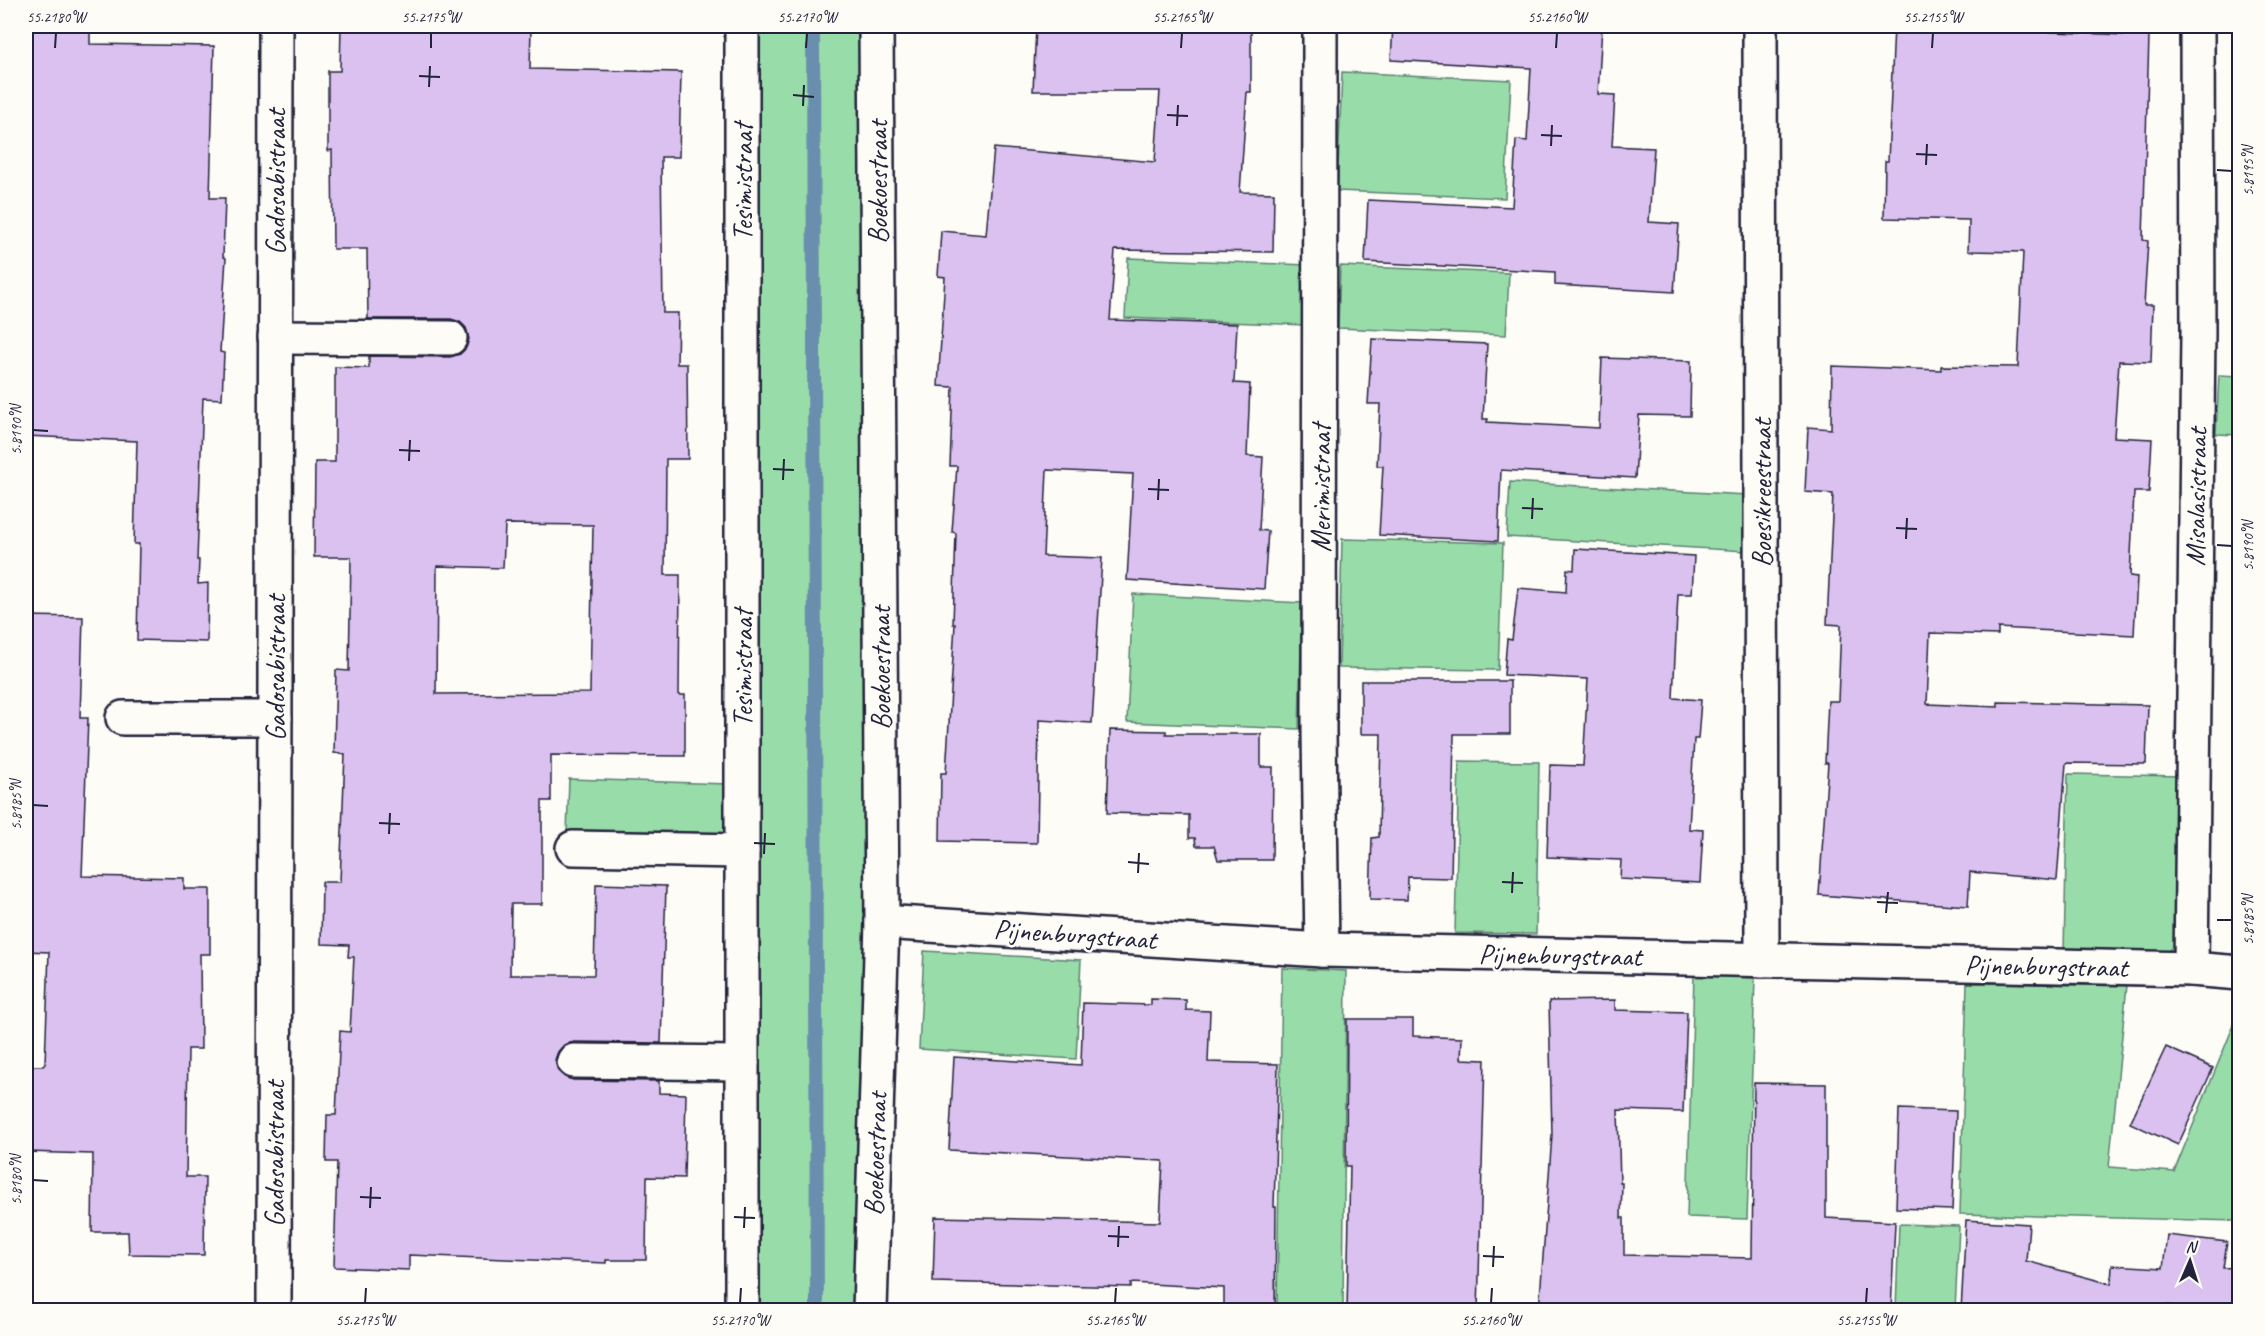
<svg xmlns="http://www.w3.org/2000/svg" width="2265" height="1336" font-family="Caveat,sans-serif">
<rect width="100%" height="100%" fill="#fdfcf7"/>
<filter id="ink" filterUnits="userSpaceOnUse"><feTurbulence type="fractalNoise" baseFrequency=".0167" numOctaves="2"/><feDisplacementMap in="SourceGraphic" scale="12" xChannelSelector="R" yChannelSelector="G"/><feConvolveMatrix kernelMatrix="1 2 1 2 8 2 1 2 1" color-interpolation-filters="sRGB"/></filter>
<g filter="url(#ink)">
<g fill="#98dda9" stroke="#5d8072" stroke-width="1.5">
<polygon points="755,26 861,26 868,922 858,1310 761,1310 756,1278"/>
<polygon points="1342,72 1511,80 1505,198 1337,191"/>
<polygon points="1128,258 1307,265 1305,325 1125,318"/>
<polygon points="1340,266 1509,273 1506,335 1338,328"/>
<polygon points="2219,375 2239,376 2239,435 2216,434"/>
<polygon points="1510,482 1747,495 1746,551 1507,537"/>
<polygon points="1342,539 1503,543 1498,670 1339,668"/>
<polygon points="1133,594 1302,603 1299,729 1127,722"/>
<polygon points="1459,761 1539,762 1536,934 1455,933"/>
<polygon points="2068,774 2183,776 2176,944 2166,954 2064,950"/>
<polygon points="569,779 728,784 726,836 567,832"/>
<polygon points="924,951 1081,960 1076,1059 919,1049"/>
<polygon points="1282,968 1346,971 1343,1310 1277,1310"/>
<polygon points="1694,975 1755,978 1747,1219 1687,1217"/>
<polygon points="1967,983 2127,985 2109,1167 2174,1172 2239,1012 2239,1221 1960,1214"/>
<polygon points="1899,1224 1959,1226 1955,1310 1896,1310"/>
</g>
<g fill="none" stroke-linecap="round" stroke-linejoin="round">
<polyline stroke="#6a8fae" stroke-width="14" points="813,26 817,1310"/>
</g>
<g fill="#dbc1f0" stroke="#22223b" stroke-width="1.5" fill-rule="evenodd">
<polygon points="26,26 90,26 90,44 214,46 210,198 225,198 223,257 226,258 220,352 224,353 222,399 203,398 197,560 199,560 198,584 208,583 207,642 137,640 139,544 134,544 137,441 26,436 26,164 28,164 32,94 26,94"/>
<path d="M341,26L531,27L530,69L681,72L679,157H661L663,313H678L677,364H687L688,459H666L665,575H680L679,695H685V756L551,755V801H542V904H511L510,975H594L596,884L666,886L661,1043L574,1042L564,1045L558,1052L555,1060L558,1071L565,1077L573,1080L659,1081V1093L686,1094L684,1178L647,1177L646,1260H606V1263L409,1255V1270L334,1267L337,1162H326L327,1115H336L340,1031L350,1032L354,957H348L349,945L321,944L322,882H340L345,754L334,753L336,670L349,671L351,557H314L315,462H335V367L369,368V356L450,357L460,354L466,348L469,339L466,328L460,322L451,319H368L367,249H333L332,150L328,151V71H340ZM505,524L593,525L590,693L436,694L437,566L503,568Z"/>
<polygon points="1036,26 1251,26 1251,92 1247,92 1240,192 1274,193 1273,252 1115,250 1110,320 1237,324 1234,383 1250,384 1247,456 1263,457 1259,530 1268,531 1264,589 1127,580 1133,474 1047,470 1043,556 1102,558 1092,723 1039,720 1037,843 940,841 941,773 946,773 955,624 953,624 956,533 952,532 957,466 950,466 953,387 938,386 945,277 938,276 941,231 986,235 994,148 1155,162 1160,91 1033,91"/>
<polygon points="1393,26 1602,26 1598,94 1615,95 1612,146 1654,148 1649,222 1679,224 1674,292 1555,285 1555,272 1365,262 1368,200 1512,207 1516,140 1527,141 1531,68 1391,60"/>
<polygon points="1894,26 2010,26 2009,30 2149,36 2143,240 2148,241 2144,305 2153,305 2151,362 2119,361 2114,437 2152,439 2149,492 2134,492 2130,576 2137,577 2134,635 1998,628 1998,635 1930,633 1927,704 1998,707 1998,702 2148,705 2146,764 2066,763 2057,880 1970,872 1968,906 1819,895 1828,763 1825,763 1828,701 1838,701 1841,625 1827,624 1833,494 1805,492 1808,427 1831,429 1832,366 1941,370 1941,366 2018,367 2023,252 1968,251 1969,220 1884,218 1885,161 1888,161"/>
<polygon points="1372,339 1487,344 1483,419 1488,419 1487,422 1599,428 1602,358 1691,361 1690,416 1639,415 1635,478 1501,470 1498,541 1379,535 1383,466 1377,466 1380,404 1368,404"/>
<polygon points="1575,549 1694,556 1692,594 1678,594 1673,698 1701,700 1698,739 1694,739 1689,829 1703,830 1700,883 1620,879 1621,860 1547,857 1550,765 1583,766 1588,679 1504,675 1507,639 1512,640 1518,588 1566,592 1567,569 1574,570"/>
<polygon points="26,616 83,617 80,718 88,718 82,876 184,878 184,889 210,889 210,954 200,954 201,1049 188,1049 186,1177 205,1177 204,1255 129,1254 128,1232 92,1232 93,1154 26,1152 26,1066 43,1066 45,1064 49,952 26,951"/>
<polygon points="1361,681 1510,681 1510,734 1454,734 1451,878 1408,877 1407,900 1370,899 1372,838 1379,837 1381,734 1361,734"/>
<polygon points="1110,730 1166,731 1166,734 1261,734 1261,767 1273,767 1272,860 1218,860 1214,846 1196,846 1195,838 1189,838 1189,815 1107,813"/>
<polygon points="1151,999 1186,1000 1186,1010 1210,1011 1208,1062 1278,1064 1274,1207 1276,1207 1275,1311 1224,1311 1224,1288 1131,1283 1131,1287 933,1282 935,1217 1160,1222 1163,1161 949,1150 954,1057 1081,1065 1083,1003 1151,1005"/>
<polygon points="1615,1000 1615,1010 1687,1012 1683,1112 1618,1110 1620,1183 1622,1183 1621,1218 1624,1218 1624,1255 1752,1258 1754,1083 1826,1084 1826,1218 1895,1222 1891,1311 1539,1311 1552,1135 1549,1001"/>
<polygon points="1347,1019 1413,1019 1413,1036 1462,1038 1461,1059 1485,1060 1478,1311 1347,1311 1350,1166 1346,1166"/>
<polygon points="2166,1047 2213,1068 2178,1145 2130,1123"/>
<polygon points="1899,1109 1956,1111 1952,1210 1896,1208"/>
<polygon points="1966,1220 2029,1224 2026,1261 2111,1284 2112,1265 2163,1268 2167,1235 2227,1242 2223,1268 2240,1267 2240,1308 2207,1309 2166,1305 2165,1311 1961,1311"/>
</g>
<g fill="none" stroke-linecap="round" stroke-linejoin="round">
<g stroke="#22223b" stroke-width="38">
<g id="minor">
<polyline points="742,26 742,1310"/>
<polyline points="1320,26 1319,732 1322,950"/>
<polyline points="1760,26 1762,960"/>
<polyline points="275,337 450,338"/>
<polyline points="123,718 275,718"/>
<polyline points="573,848 742,851"/>
<polyline points="882,922 1322,950 2191,969 2240,973"/>
<polyline points="2191,969 2198,332 2197,26"/>
<polyline points="574,1061 742,1063"/>
<polyline points="274,1310 276,26"/>
<polyline points="870,1310 882,922 876,26"/>
</g>
</g>
<use href="#minor" stroke="#fdfcf7" stroke-width="33"/>
</g>
</g>
<path fill="none" stroke="#22223b" stroke-width="2" d="M55,48L56,33M431,48V33M806,48L807,33M1181,48L1182,33M1556,48L1557,33M1932,48L1933,33M419,76L440,77M429,87L430,66M793,95L814,97M803,106L804,85M1167,115L1188,116M1177,126L1178,105M1541,135L1562,136M1551,146L1552,125M1916,154L1937,155M1926,165L1927,144M2217,170L2232,171M33,430L48,431M399,450L420,451M409,461L410,440M773,469L794,470M783,480L784,459M1148,489L1169,490M1158,500L1159,479M1522,508L1543,509M1532,519L1533,498M1896,528L1917,529M1906,539L1907,518M2217,545L2232,546M33,805L48,806M379,823L400,824M389,834L390,813M754,843L775,844M764,854L765,833M1128,862L1149,864M1138,873L1139,853M1502,882L1523,883M1512,893L1513,872M1877,902L1898,903M1886,913L1888,892M2217,920H2232M33,1180L48,1181M360,1197L381,1198M370,1208L371,1187M734,1217L755,1218M744,1228L745,1207M1108,1236L1129,1237M1118,1247L1119,1226M1483,1256L1504,1257M1493,1267L1494,1246M365,1303L366,1288M740,1303L741,1288M1115,1303L1116,1288M1491,1303L1492,1288M1866,1303L1867,1288"/>
<g text-anchor="middle" dominant-baseline="central" stroke-width="5" stroke-linejoin="round" paint-order="stroke">
<g font-size="28" fill="#22223b" stroke="#fdfcf7">
<text transform="translate(275 182) rotate(-90)">Gadosabistraat</text>
<text transform="translate(742 182) rotate(-90)">Tesimistraat</text>
<text transform="translate(877 182) rotate(-90)">Boekoestraat</text>
<text transform="translate(1320 488) rotate(-90)">Merimistraat</text>
<text transform="translate(1761 493) rotate(-90)">Boesikreestraat</text>
<text transform="translate(2196 497) rotate(-89)">Misalasistraat</text>
<text transform="translate(275 668) rotate(-90)">Gadosabistraat</text>
<text transform="translate(742 668) rotate(-90)">Tesimistraat</text>
<text transform="translate(880 668) rotate(-90)">Boekoestraat</text>
<text transform="translate(1075 934) rotate(4)">Pijnenburgstraat</text>
<text transform="translate(1560 955) rotate(1)">Pijnenburgstraat</text>
<text transform="translate(2046 966) rotate(1)">Pijnenburgstraat</text>
<text transform="translate(274 1154) rotate(-90)">Gadosabistraat</text>
<text transform="translate(875 1154) rotate(-88)">Boekoestraat</text>
</g>
</g>
<rect width="2265" height="1336" fill="none" stroke="#fdfcf7" stroke-width="66"/>
<g transform="translate(2190 1261) rotate(3)" stroke="#fdfcf7" stroke-width="4.5" paint-order="stroke">
<path d="M0-4.5L10 22L0 15L-10 22Z" fill="#22223b"/>
<text y="-9" font-size="16" font-weight="bold" text-anchor="middle" fill="#22223b">N</text>
</g>
<rect x="33" y="33" width="2199" height="1270" fill="none" stroke="#22223b" stroke-width="2"/>
<g font-size="15" text-anchor="middle" fill="#22223b">
<text x="56" y="22">55.2180°W</text>
<text x="431" y="22">55.2175°W</text>
<text x="807" y="22">55.2170°W</text>
<text x="1182" y="22">55.2165°W</text>
<text x="1557" y="22">55.2160°W</text>
<text x="1933" y="22">55.2155°W</text>
<text transform="translate(2248 171) rotate(-90)" y="5">5.8195°N</text>
<text transform="translate(16 430) rotate(-90)" y="5">5.8190°N</text>
<text transform="translate(2248 546) rotate(-90)" y="5">5.8190°N</text>
<text transform="translate(16 805) rotate(-90)" y="5">5.8185°N</text>
<text transform="translate(2248 920) rotate(-90)" y="5">5.8185°N</text>
<text transform="translate(16 1180) rotate(-90)" y="5">5.8180°N</text>
<text x="365" y="1325">55.2175°W</text>
<text x="740" y="1325">55.2170°W</text>
<text x="1115" y="1325">55.2165°W</text>
<text x="1491" y="1325">55.2160°W</text>
<text x="1866" y="1325">55.2155°W</text>
</g>
</svg>
